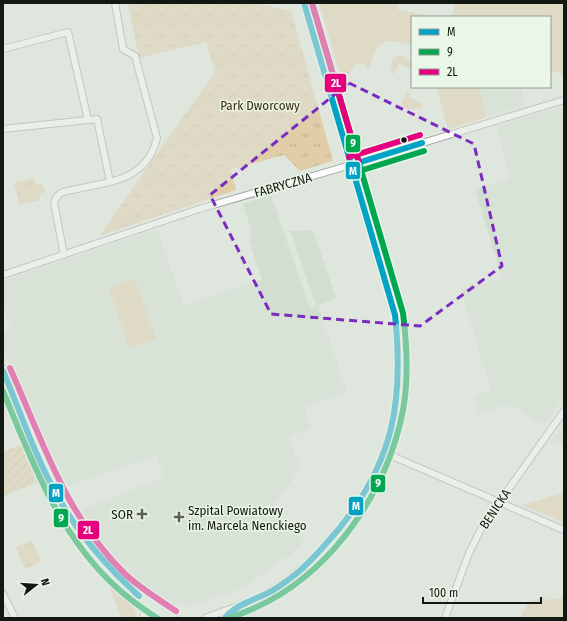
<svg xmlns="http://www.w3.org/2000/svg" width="567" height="621" font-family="'Fira Sans Condensed',sans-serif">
<defs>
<pattern id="park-tufts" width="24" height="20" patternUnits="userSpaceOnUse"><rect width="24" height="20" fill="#e1cda8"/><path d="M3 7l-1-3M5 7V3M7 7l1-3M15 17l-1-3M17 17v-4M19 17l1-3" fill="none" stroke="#c0af90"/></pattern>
<pattern id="garden-furrows" width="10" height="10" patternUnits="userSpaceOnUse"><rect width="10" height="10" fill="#e1cda8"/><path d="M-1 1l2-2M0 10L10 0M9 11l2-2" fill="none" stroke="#c0af90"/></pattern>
</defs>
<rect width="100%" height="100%" fill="#dfe6de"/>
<g fill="#d2decf">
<polygon points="478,87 520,87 525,105 487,117"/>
<polygon points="564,106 564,397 544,425 509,404 479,413 474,396 491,391 461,290 502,278 475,189 510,179 497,126"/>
<polygon points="271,195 310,309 316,306 290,231 313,230 336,298 318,305 347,392 304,406 311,429 289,437 300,468 295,476 270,511 304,541 291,554 251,582 231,592 195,605 178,605 163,601 136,581 105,550 78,512 141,486 164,478 157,455 64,487 53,463 27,401 3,348 3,332 11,329 3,306 3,281 114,243 157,230 184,305 262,280 249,241 251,230 243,204"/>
<polygon points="564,423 564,445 549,443"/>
</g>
<g fill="#e1cda8">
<path d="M319,3H398L397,9L435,17H412V45C405,44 396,41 390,41C376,42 372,57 370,68L367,69L365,63L354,66V69L350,70L351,73L341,77Z"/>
<polygon points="455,3 564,3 564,74 550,71 550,17 450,17 451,14 453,14"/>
<path d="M402,55L409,59L412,70L399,64L393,75C390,66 389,57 402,55Z"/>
<polygon points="436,87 478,87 487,117 448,129"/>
<path d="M407,92L411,94L409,97L423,104L422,108C414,110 407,111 401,104Z"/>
<polygon points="135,279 156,339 129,348 109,288"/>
<polygon points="564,493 564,523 522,505"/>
<path d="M106,580C118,590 136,601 137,618H122Z"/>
<polygon points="544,595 545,599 531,618 520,618 528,602 543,598"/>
<polygon points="564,597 564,618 532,618 546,599 551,600"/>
</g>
<g fill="url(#park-tufts)">
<polygon points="128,3 257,3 291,11 333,161 300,171 284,155 231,169 236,190 99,236 215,72 206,42 139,58"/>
<polygon points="34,178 36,185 42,183 45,192 39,194 40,200 20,205 14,183"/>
<polygon points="32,540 41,562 25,569 16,547"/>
</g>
<polygon fill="url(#garden-furrows)" points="24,443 39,482 3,496 3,452"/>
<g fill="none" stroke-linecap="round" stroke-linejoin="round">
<g stroke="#9ea39d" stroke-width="8">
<g id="street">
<polyline points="3,49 68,32 88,120"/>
<path d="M3,129L97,119L110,182L63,192C58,194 56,197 54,203L64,255"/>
<path d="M110,182C134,176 151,164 157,138L135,56L123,49L115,3"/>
<polyline points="3,275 199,209 337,169 564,100"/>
<polyline points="385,453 564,530"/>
<polyline points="3,594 15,618"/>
<polyline points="139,596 144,611 144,618"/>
<path d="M205,618C226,610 248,604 267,593C292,579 311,561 330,540C389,473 408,403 395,315L304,3"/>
<polyline points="225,618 234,608"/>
<polyline points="445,618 469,553 483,525 564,411"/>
</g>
</g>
<g stroke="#8da198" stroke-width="12">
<path id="primary" d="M3,371C19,407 32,444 49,480C65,515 92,553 120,580C136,595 154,606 172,618"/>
</g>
<use href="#street" stroke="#fafbfa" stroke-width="6"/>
<use href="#primary" stroke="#dbe6e1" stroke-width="10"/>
<g stroke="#eaf6e7" stroke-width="9">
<g id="bus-1">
<polyline points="351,165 422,143"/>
<path d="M3,371C21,413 35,457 58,497C79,535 107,567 139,596"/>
<path d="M225,618C236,605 251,601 266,594C277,589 287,581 296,574C312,561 325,545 338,530C394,461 404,401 395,315L304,3"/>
</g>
</g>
<g stroke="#eaf6e7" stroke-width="9">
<g id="bus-2">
<polyline points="353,173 424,151"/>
<path d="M3,391C32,461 58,534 116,587C129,599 143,609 157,618"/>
<path d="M229,618C247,612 265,604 281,594C344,554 389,483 403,410C409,378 407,345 403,313L312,3"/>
</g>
</g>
<g stroke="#eaf6e7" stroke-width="9">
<g id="bus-3">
<polyline points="312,3 359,163"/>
<polyline points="349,157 420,135"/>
<path d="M10,368C43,442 65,515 125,574C140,588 159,600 176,611"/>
</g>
</g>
<use href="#bus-1" stroke="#01a2c5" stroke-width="6"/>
<use href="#bus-2" stroke="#00a651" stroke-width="6"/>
<use href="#bus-3" stroke="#e5007d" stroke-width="6"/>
</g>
<path d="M0 0H567V621H0ZM349,83L474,144L502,266L420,326L271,314L210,195Z" fill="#dfe6de" fill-opacity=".55" fill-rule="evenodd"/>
<path fill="none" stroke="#7b2cbf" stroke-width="3" stroke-dasharray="8 5" stroke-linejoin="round" d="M349,83L474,144L502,266L420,326L271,314L210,195Z"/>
<circle fill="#141813" stroke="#eaf6e7" stroke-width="1.5" cx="404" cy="140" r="3.5"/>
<g fill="#5b605a" stroke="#eaf6e7" stroke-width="1.5">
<path d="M140 508h4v4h4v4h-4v4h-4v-4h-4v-4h4z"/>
<path d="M177 511h4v4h4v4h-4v4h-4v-4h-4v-4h4z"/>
</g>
<g text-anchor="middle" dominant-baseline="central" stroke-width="3" stroke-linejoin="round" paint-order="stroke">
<g font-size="13" fill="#402f12" stroke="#eaf6e7">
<text x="260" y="105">Park Dworcowy</text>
</g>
<g font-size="13" fill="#141813" stroke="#eaf6e7">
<text transform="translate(283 185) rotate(-16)">FABRYCZNA</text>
<text transform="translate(495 509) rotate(-56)">BENICKA</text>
</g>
<g font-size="13" fill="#141813" stroke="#eaf6e7" text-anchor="start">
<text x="188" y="510">Szpital Powiatowy<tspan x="188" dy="15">im. Marcela Nenckiego</tspan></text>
<text x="133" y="514" text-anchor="end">SOR</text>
</g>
</g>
<g stroke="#eaf6e7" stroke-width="1.5">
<rect x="324" y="73" width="23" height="20" rx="4" fill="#e5007d"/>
<rect x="345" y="134" width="16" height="19" rx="4" fill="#00a651"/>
<rect x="345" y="161" width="16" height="19" rx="4" fill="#01a2c5"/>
<rect x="370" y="474" width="16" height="19" rx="4" fill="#00a651"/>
<rect x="48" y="483" width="16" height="20" rx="4" fill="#01a2c5"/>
<rect x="348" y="496" width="16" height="20" rx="4" fill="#01a2c5"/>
<rect x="53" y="508" width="16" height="20" rx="4" fill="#00a651"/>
<rect x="77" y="520" width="23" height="20" rx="4" fill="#e5007d"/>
</g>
<g font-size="11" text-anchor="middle" font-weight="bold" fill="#fff">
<text x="336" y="87">2L</text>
<text x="353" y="147">9</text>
<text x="353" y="175">M</text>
<text x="378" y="487">9</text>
<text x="56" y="497">M</text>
<text x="356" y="510">M</text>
<text x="61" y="522">9</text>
<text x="88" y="534">2L</text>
</g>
<rect width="567" height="621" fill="none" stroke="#141813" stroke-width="8"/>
<rect x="411" y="16" width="140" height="72" fill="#eaf6e7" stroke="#949d92"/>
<rect x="419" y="29" width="20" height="6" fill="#01a2c5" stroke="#949d92"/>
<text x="447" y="36" font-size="12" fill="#141813">M</text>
<rect x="419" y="49" width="20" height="6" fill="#00a651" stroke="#949d92"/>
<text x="447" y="56" font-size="12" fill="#141813">9</text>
<rect x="419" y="69" width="20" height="6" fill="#e5007d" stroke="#949d92"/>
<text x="447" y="76" font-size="12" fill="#141813">2L</text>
<g transform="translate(36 585) rotate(73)" stroke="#eaf6e7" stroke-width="3" paint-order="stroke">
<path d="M0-3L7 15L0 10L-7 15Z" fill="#141813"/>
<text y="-6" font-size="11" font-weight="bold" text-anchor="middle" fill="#141813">N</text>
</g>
<path d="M423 597v6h118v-6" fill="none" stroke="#141813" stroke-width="2"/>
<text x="429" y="597" font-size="12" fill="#141813" stroke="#eaf6e7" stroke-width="3" paint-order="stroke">100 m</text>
</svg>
